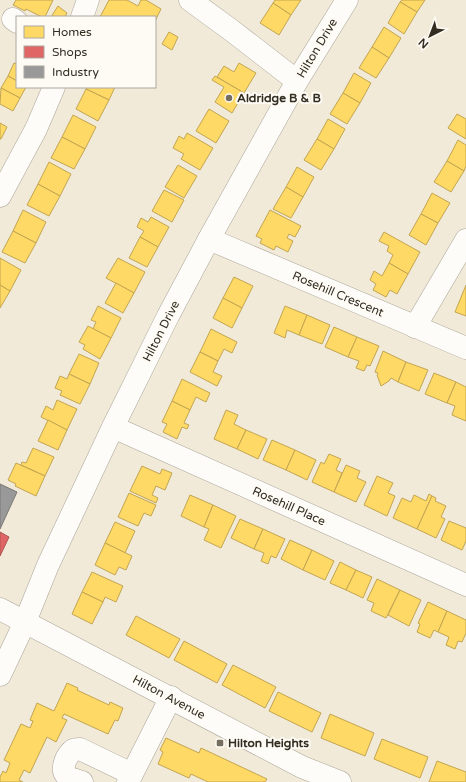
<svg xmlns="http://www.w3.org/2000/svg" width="466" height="782" font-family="'Varela Round',sans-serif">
<rect width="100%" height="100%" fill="#f1ead9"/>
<g fill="#ffd966" stroke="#c2a551">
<polygon points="16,0 53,0 45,17 42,17 26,9 25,11 13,5"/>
<polygon points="109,0 127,0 138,6 141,0 146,0 161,9 155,21 155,17 100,17"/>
<polygon points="275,0 301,0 291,15 273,3"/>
<polygon points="402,0 425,0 417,12 400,2"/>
<polygon points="400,2 417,12 404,34 388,23"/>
<polygon points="273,3 291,15 279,35 260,23"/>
<polygon points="58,6 67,13 65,17 51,17"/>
<polygon points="384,27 401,38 389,58 372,47"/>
<polygon points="169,32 178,37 172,50 162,44"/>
<polygon points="372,47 389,58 376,78 359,68"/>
<polygon points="14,63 17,64 17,81 8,76"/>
<polygon points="239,63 256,73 244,93 217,77 224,66 234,72"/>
<polygon points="354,73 371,83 360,103 343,93"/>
<polygon points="8,76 17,81 17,87 26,87 20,98 1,88"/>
<polygon points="215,76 244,93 232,113 215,102 224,87 212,80"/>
<polygon points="87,87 115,87 109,100 86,89"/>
<polygon points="1,88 20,98 13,111 0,104"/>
<polygon points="86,89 109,100 98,121 76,109"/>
<polygon points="343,93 360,103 347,124 330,114"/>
<polygon points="209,109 229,121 216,143 196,131"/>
<polygon points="457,114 466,119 466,139 448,128"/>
<polygon points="73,115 96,127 85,149 62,137"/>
<polygon points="328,119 345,129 334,149 317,139"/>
<polygon points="0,123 7,127 1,139 0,139"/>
<polygon points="187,133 213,148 200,170 181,159 184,154 173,148 179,136 184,139"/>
<polygon points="62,137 85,149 74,169 51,158"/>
<polygon points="317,139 334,149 321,170 304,160"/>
<polygon points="458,140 466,145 466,166 464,171 447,161"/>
<polygon points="447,161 464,171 451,192 434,182"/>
<polygon points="49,162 71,174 60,196 38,184"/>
<polygon points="178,165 197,176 184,198 165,187"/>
<polygon points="297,167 314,177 303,197 286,187"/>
<polygon points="38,184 60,196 49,216 27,205"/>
<polygon points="286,187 303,197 291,218 273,209"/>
<polygon points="164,190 184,200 172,222 152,211"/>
<polygon points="432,193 450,203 438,223 421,214"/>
<polygon points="23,210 46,222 36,243 13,231"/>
<polygon points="270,210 301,226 295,237 289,234 287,238 293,241 288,252 276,246 274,250 260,243 262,239 256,236"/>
<polygon points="421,214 438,223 426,245 409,235"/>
<polygon points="151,217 169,227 158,247 140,237 144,231 137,227 141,218 148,222"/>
<polygon points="13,231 36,243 25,263 2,252"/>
<polygon points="384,232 420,252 408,274 389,263 393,255 387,251 389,246 379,241"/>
<polygon points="140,237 158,247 147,267 129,258"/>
<polygon points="0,258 21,270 10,291 0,285"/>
<polygon points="118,258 145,272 134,293 106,278"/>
<polygon points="389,263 408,274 397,294 390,290 386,297 373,290 376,284 370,280 374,271 382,276"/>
<polygon points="234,277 253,286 242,308 223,298"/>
<polygon points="116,283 134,293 123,313 105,303"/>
<polygon points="0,285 10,291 0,308"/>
<polygon points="466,285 466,316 455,312"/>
<polygon points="223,298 242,308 232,328 213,318"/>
<polygon points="98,306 121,318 111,338 93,329 96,322 91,320"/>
<polygon points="285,306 307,315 299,335 287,330 285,338 274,333"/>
<polygon points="307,315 330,325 322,344 299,335"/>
<polygon points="88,326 111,338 100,359 83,349 85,345 79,342"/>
<polygon points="334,327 357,337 348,357 325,347"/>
<polygon points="211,329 237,342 232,353 224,349 218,361 200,352"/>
<polygon points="357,337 379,346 370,366 367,365 364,371 356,368 359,361 348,357"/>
<polygon points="383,351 406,362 398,382 391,378 389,381 381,386 377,375 378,373 375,372"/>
<polygon points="200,352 218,361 213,372 222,376 217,386 190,372"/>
<polygon points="79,354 99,363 90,384 69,374"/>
<polygon points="406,362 428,370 419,391 398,382"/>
<polygon points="434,373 456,382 447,403 425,394"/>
<polygon points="69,374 90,384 80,404 60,395 62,391 55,388 60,376 67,379"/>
<polygon points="182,379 210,393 206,402 196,397 190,410 172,401"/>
<polygon points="456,382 466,387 466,421 452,415 455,406 447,403"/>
<polygon points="57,400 77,409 67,430 41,417 46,406 53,410"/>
<polygon points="172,401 190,410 184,423 189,425 187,429 182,427 177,439 163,432 167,424 162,422"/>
<polygon points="226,410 238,415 234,424 246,430 237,449 214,439"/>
<polygon points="48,420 67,430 58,450 38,441"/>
<polygon points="246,430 267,439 258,459 237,449"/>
<polygon points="272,440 295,450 286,470 263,460"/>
<polygon points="33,448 54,457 45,476 21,465 22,462 26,463"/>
<polygon points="295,450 316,460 307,480 286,470"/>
<polygon points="329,454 341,459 336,470 342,473 334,492 312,482 321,462 324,464"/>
<polygon points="16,463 45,476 36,496 15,486 16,484 8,480"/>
<polygon points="346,465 360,471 357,478 366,482 356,502 334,492"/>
<polygon points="142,466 160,474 162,469 172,473 165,490 156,486 152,495 158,498 156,503 130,491"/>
<polygon points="377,476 393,483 388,493 395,496 387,516 364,505"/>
<polygon points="129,493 156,505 151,516 144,513 138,526 118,517"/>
<polygon points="429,494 432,496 417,529 393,518 402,498 411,502 414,495 426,501"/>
<polygon points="190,495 213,505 204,527 181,516"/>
<polygon points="432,496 436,498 435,501 446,506 441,517 445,519 436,538 417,529"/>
<polygon points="213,505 236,516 221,548 204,540 209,529 204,527"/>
<polygon points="240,519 263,529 254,549 231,538"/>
<polygon points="449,521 466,528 466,541 462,550 441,540"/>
<polygon points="115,522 135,531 125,553 105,543"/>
<polygon points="263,529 285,539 276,558 271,556 268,564 261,561 264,553 254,549"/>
<polygon points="290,540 312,550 303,570 281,559"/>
<polygon points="105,543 132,556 126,570 119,567 115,575 95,565"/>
<polygon points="312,550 334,561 325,580 303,570"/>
<polygon points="340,562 356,570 346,590 330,583"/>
<polygon points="356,570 372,577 363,598 346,590"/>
<polygon points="92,572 123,586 116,602 105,597 103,602 82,592"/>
<polygon points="377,579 400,590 386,618 371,611 374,603 367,600"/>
<polygon points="400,590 421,600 409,626 388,615"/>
<polygon points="82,592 103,602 92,624 72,614"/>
<polygon points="428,602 447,611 438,632 434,630 430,638 417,632 420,624 418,623"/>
<polygon points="447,611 466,620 466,633 462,642 458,641 455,649 446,645 449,637 438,632"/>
<polygon points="136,616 180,639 169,658 126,635"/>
<polygon points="184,641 227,664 217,683 174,660"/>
<polygon points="233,665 276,687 265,708 222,685"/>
<polygon points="67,683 78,688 77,690 109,705 110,702 123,708 118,721 115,720 108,734 64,714 62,718 67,720 56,742 47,737 30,773 24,770 19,780 23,782 0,782 0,777 3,771 6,773 10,763 4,760 21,724 30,728 33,721 30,720 37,703 54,711"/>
<polygon points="278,692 321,713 312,732 269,711"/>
<polygon points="330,714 374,733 365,756 321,738"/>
<polygon points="166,738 199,753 201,748 267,779 265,782 208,782 191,774 189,778 158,764 163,752 160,750"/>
<polygon points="382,739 428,757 420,778 374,759"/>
<polygon points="437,761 466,772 466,782 429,782"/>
</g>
<polygon fill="#e06666" stroke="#ac5551" points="0,532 9,537 0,556"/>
<polygon fill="#999" stroke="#7a7875" points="0,484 17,492 0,529"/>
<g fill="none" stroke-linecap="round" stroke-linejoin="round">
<g stroke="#aaa498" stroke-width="23">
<g id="minor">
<polyline points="190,0 231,30 297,81"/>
<polyline points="82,17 88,0"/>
<polyline points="13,19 17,22"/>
<polyline points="0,196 36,129 54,87"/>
<polyline points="209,239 466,348"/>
<polyline points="415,327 466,240"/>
<polyline points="113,427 466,585"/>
<polyline points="0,609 302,767 340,782"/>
<polyline points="0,675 25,622 48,565 113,427 168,316 209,239 297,81 347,0"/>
<path d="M82,782C77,780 70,779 67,776C60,770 66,757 71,752C73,749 76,749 80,749L132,774"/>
<polyline points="128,782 171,697"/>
</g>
</g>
<use href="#minor" stroke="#fdfcf9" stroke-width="22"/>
</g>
<g fill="#756e61" stroke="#fefbf5" stroke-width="1.5">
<circle cx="229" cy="98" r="4"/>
<rect x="216" y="739" width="8" height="8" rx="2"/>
</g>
<g text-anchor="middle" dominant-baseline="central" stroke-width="4" stroke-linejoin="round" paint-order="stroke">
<g font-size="12" fill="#322c21" stroke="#fefbf5">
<text transform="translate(317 48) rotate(-59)">Hilton Drive</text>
<text transform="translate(338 294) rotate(23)">Rosehill Crescent</text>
<text transform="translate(161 331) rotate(-63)">Hilton Drive</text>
<text transform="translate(289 506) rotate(24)">Rosehill Place</text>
<text transform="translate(169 697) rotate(28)">Hilton Avenue</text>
</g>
<g font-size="12" font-weight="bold" fill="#322c21" stroke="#fefbf5" text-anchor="start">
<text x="237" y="98">Aldridge B &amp; B</text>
<text x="228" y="743">Hilton Heights</text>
</g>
</g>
<rect x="16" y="16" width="140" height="72" fill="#fefbf5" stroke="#aca8a0"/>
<rect x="24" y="26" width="20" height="12" fill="#ffd966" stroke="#aca8a0"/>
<text x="52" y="36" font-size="12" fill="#322c21">Homes</text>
<rect x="24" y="46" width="20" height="12" fill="#e06666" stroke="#aca8a0"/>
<text x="52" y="56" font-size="12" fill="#322c21">Shops</text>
<rect x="24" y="66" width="20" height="12" fill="#999999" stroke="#aca8a0"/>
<text x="52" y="76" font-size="12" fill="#322c21">Industry</text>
<g transform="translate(430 36) rotate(222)" stroke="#fefbf5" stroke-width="3" paint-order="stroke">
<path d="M0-3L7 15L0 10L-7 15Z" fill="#322c21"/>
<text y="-6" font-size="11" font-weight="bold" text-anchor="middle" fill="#322c21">N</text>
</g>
</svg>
